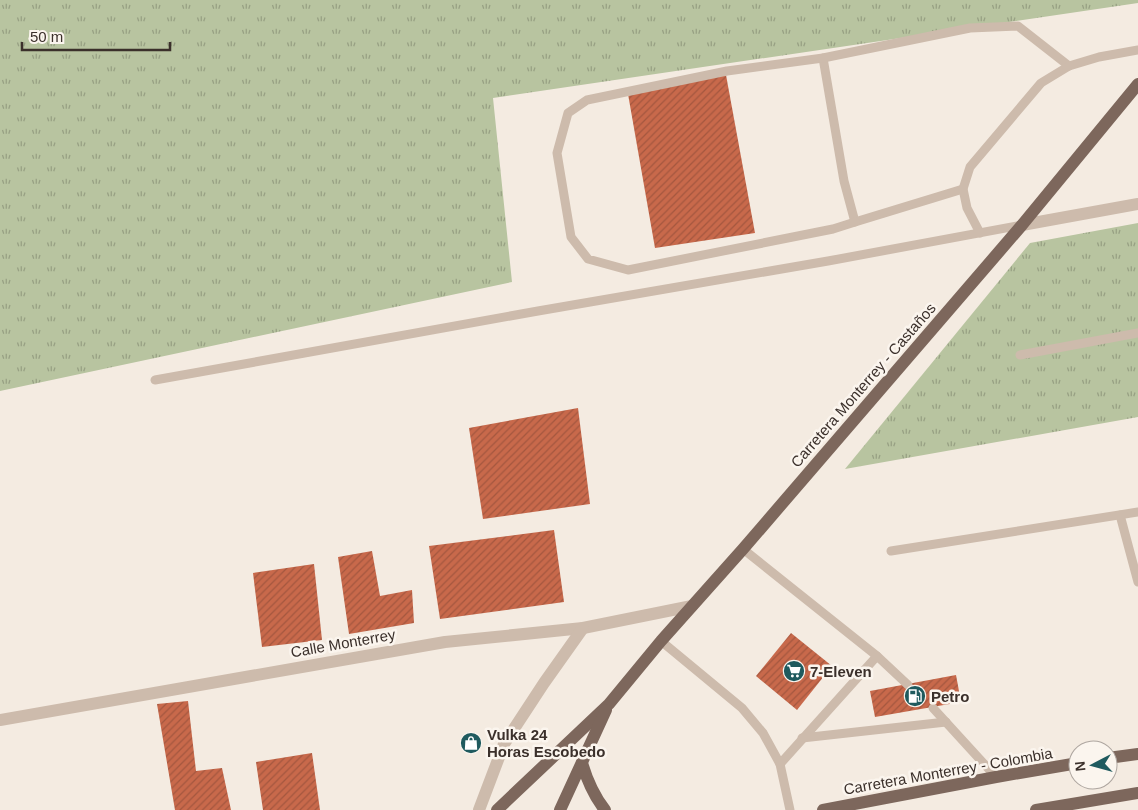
<svg xmlns="http://www.w3.org/2000/svg" width="1138" height="810" font-family="Arial,sans-serif">
<defs>
<pattern id="grass-tufts" width="24" height="20" patternUnits="userSpaceOnUse" patternTransform="scale(1.25)"><rect width="24" height="20" fill="#b8c4a0"/><path d="M3 7l-1-3M5 7V3M7 7l1-3M15 17l-1-3M17 17v-4M19 17l1-3" fill="none" stroke="#97a083"/></pattern>
<pattern id="building-hatch" width="6" height="6" patternUnits="userSpaceOnUse" patternTransform="scale(1.25)"><rect width="6" height="6" fill="#c8694b"/><path d="M-1 1l2-2M0 6l6-6M5 7l2-2" fill="none" stroke="#a4573f"/></pattern>
</defs>
<rect width="100%" height="100%" fill="#f4ebe1"/>
<g fill="url(#grass-tufts)">
<polygon points="0,0 1138,0 1138,3 493,98 512,282 0,391"/>
<polygon points="1138,223 1138,417 845,469 1030,243"/>
</g>
<g fill="url(#building-hatch)">
<polygon points="726,75 755,233 655,248 628,94"/>
<polygon points="578,408 590,504 483,519 469,428"/>
<polygon points="554,530 564,602 440,619 429,546"/>
<polygon points="372,551 380,596 412,590 414,623 349,634 338,557"/>
<polygon points="314,564 322,640 262,647 253,573"/>
<polygon points="791,633 832,666 797,710 756,676"/>
<polygon points="956,675 961,702 875,717 870,691"/>
<polygon points="188,701 196,771 222,768 231,810 175,810 157,704"/>
<polygon points="312,753 320,810 263,810 256,762"/>
</g>
<g fill="none" stroke-linecap="round" stroke-linejoin="round">
<g stroke="#cdbbac" stroke-width="9">
<polyline points="823,58 844,181 855,222 963,189"/>
<polyline points="855,222 833,229 628,270 588,259 571,237 557,153 568,113 587,100 727,71 823,58 970,28 1018,26 1069,66"/>
<polyline points="980,233 967,208 963,189 970,167 1041,83 1069,66 1099,57 1138,50"/>
<polyline points="1020,355 1138,333"/>
<polyline points="155,380 538,311 828,261 1022,225"/>
<polyline points="1120,515 1138,582"/>
<polyline points="743,549 877,656 908,685"/>
<polyline points="891,551 1138,512"/>
<polyline points="661,641 742,708 763,733 780,764 790,810"/>
<polyline points="933,708 996,777"/>
<polyline points="802,738 946,722"/>
<polyline points="780,764 877,656"/>
</g>
<g stroke="#cdbbac" stroke-width="12">
<polyline points="1022,225 1138,204"/>
<polyline points="0,720 445,642 583,628 692,606"/>
<polyline points="479,810 504,744 544,683 583,628"/>
</g>
<g stroke="#7d675c" stroke-width="12">
<polyline points="1108,758 1138,754"/>
<path d="M582,763C587,780 594,796 605,810"/>
<polyline points="497,810 609,704 661,641 743,549 1022,225 1138,84"/>
<polyline points="560,810 606,710"/>
<polyline points="823,810 996,777 1078,763"/>
<polyline points="1036,810 1138,793"/>
</g>
</g>
<defs>
<g id="supermarket-disc" transform="scale(1.125)"><circle r="9.5" fill="#1f5a5e" stroke="#fbf5ee"/><path d="M-6-5.5h2.5l.6 2H6L4.5 2H-2.5L-4.4-4H-6ZM-1.5 3.2a1.3 1.3 0 1 0 .1 0ZM3 3.2a1.3 1.3 0 1 0 .1 0Z" fill="#fff"/></g>
<g id="fuel-disc" transform="scale(1.125)"><circle r="9.5" fill="#1f5a5e" stroke="#fbf5ee"/><path d="M-5.5-6h7V0h2V4h1.3V-2.5L3-4.5l.8-.8L6-3V5H2.5V1h-1V6h-7ZM-4.2-4.7v3.2H.2V-4.7Z" fill="#fff"/></g>
<g id="shop-disc" transform="scale(1.125)"><circle r="9.5" fill="#1f5a5e" stroke="#fbf5ee"/><path d="M-5-2.5h2.3a2.7 3.5 0 0 1 5.4 0H5L5.5 6h-11ZM-1.5-2.5h3a1.5 2.3 0 0 0-3 0Z" fill="#fff"/></g>
</defs>
<g fill-rule="evenodd">
<use href="#supermarket-disc" x="794" y="671"/>
<use href="#fuel-disc" x="915" y="696"/>
<use href="#shop-disc" x="471" y="743"/>
</g>
<g text-anchor="middle" dominant-baseline="central" stroke-width="5" stroke-linejoin="round" paint-order="stroke">
<g font-size="15" fill="#3b302b" stroke="#fbf5ee">
<text transform="translate(863 385) rotate(-49)">Carretera Monterrey - Castaños</text>
<text transform="translate(343 643) rotate(-10)">Calle Monterrey</text>
<text transform="translate(948 771) rotate(-10)">Carretera Monterrey - Colombia</text>
</g>
<g font-size="15" font-weight="bold" fill="#3b302b" stroke="#fbf5ee" text-anchor="start">
<text x="810" y="671">7-Eleven</text>
<text x="931" y="696">Petro</text>
<text x="487" y="734">Vulka 24<tspan x="487" dy="17">Horas Escobedo</tspan></text>
</g>
</g>
<g transform="translate(1093 765) rotate(264)"><circle r="24" fill="#fbf5ee" stroke="#aea6a0"/>
<path d="M0-4L9 19L0 12L-9 19Z" fill="#1f5a5e"/>
<text y="-8" font-size="14" font-weight="bold" text-anchor="middle" fill="#3b302b">N</text>
</g>
<path d="M22 42v8h148v-8" fill="none" stroke="#3b302b" stroke-width="2.5"/>
<text x="30" y="42" font-size="15" fill="#3b302b" stroke="#fbf5ee" stroke-width="4" paint-order="stroke">50 m</text>
</svg>
